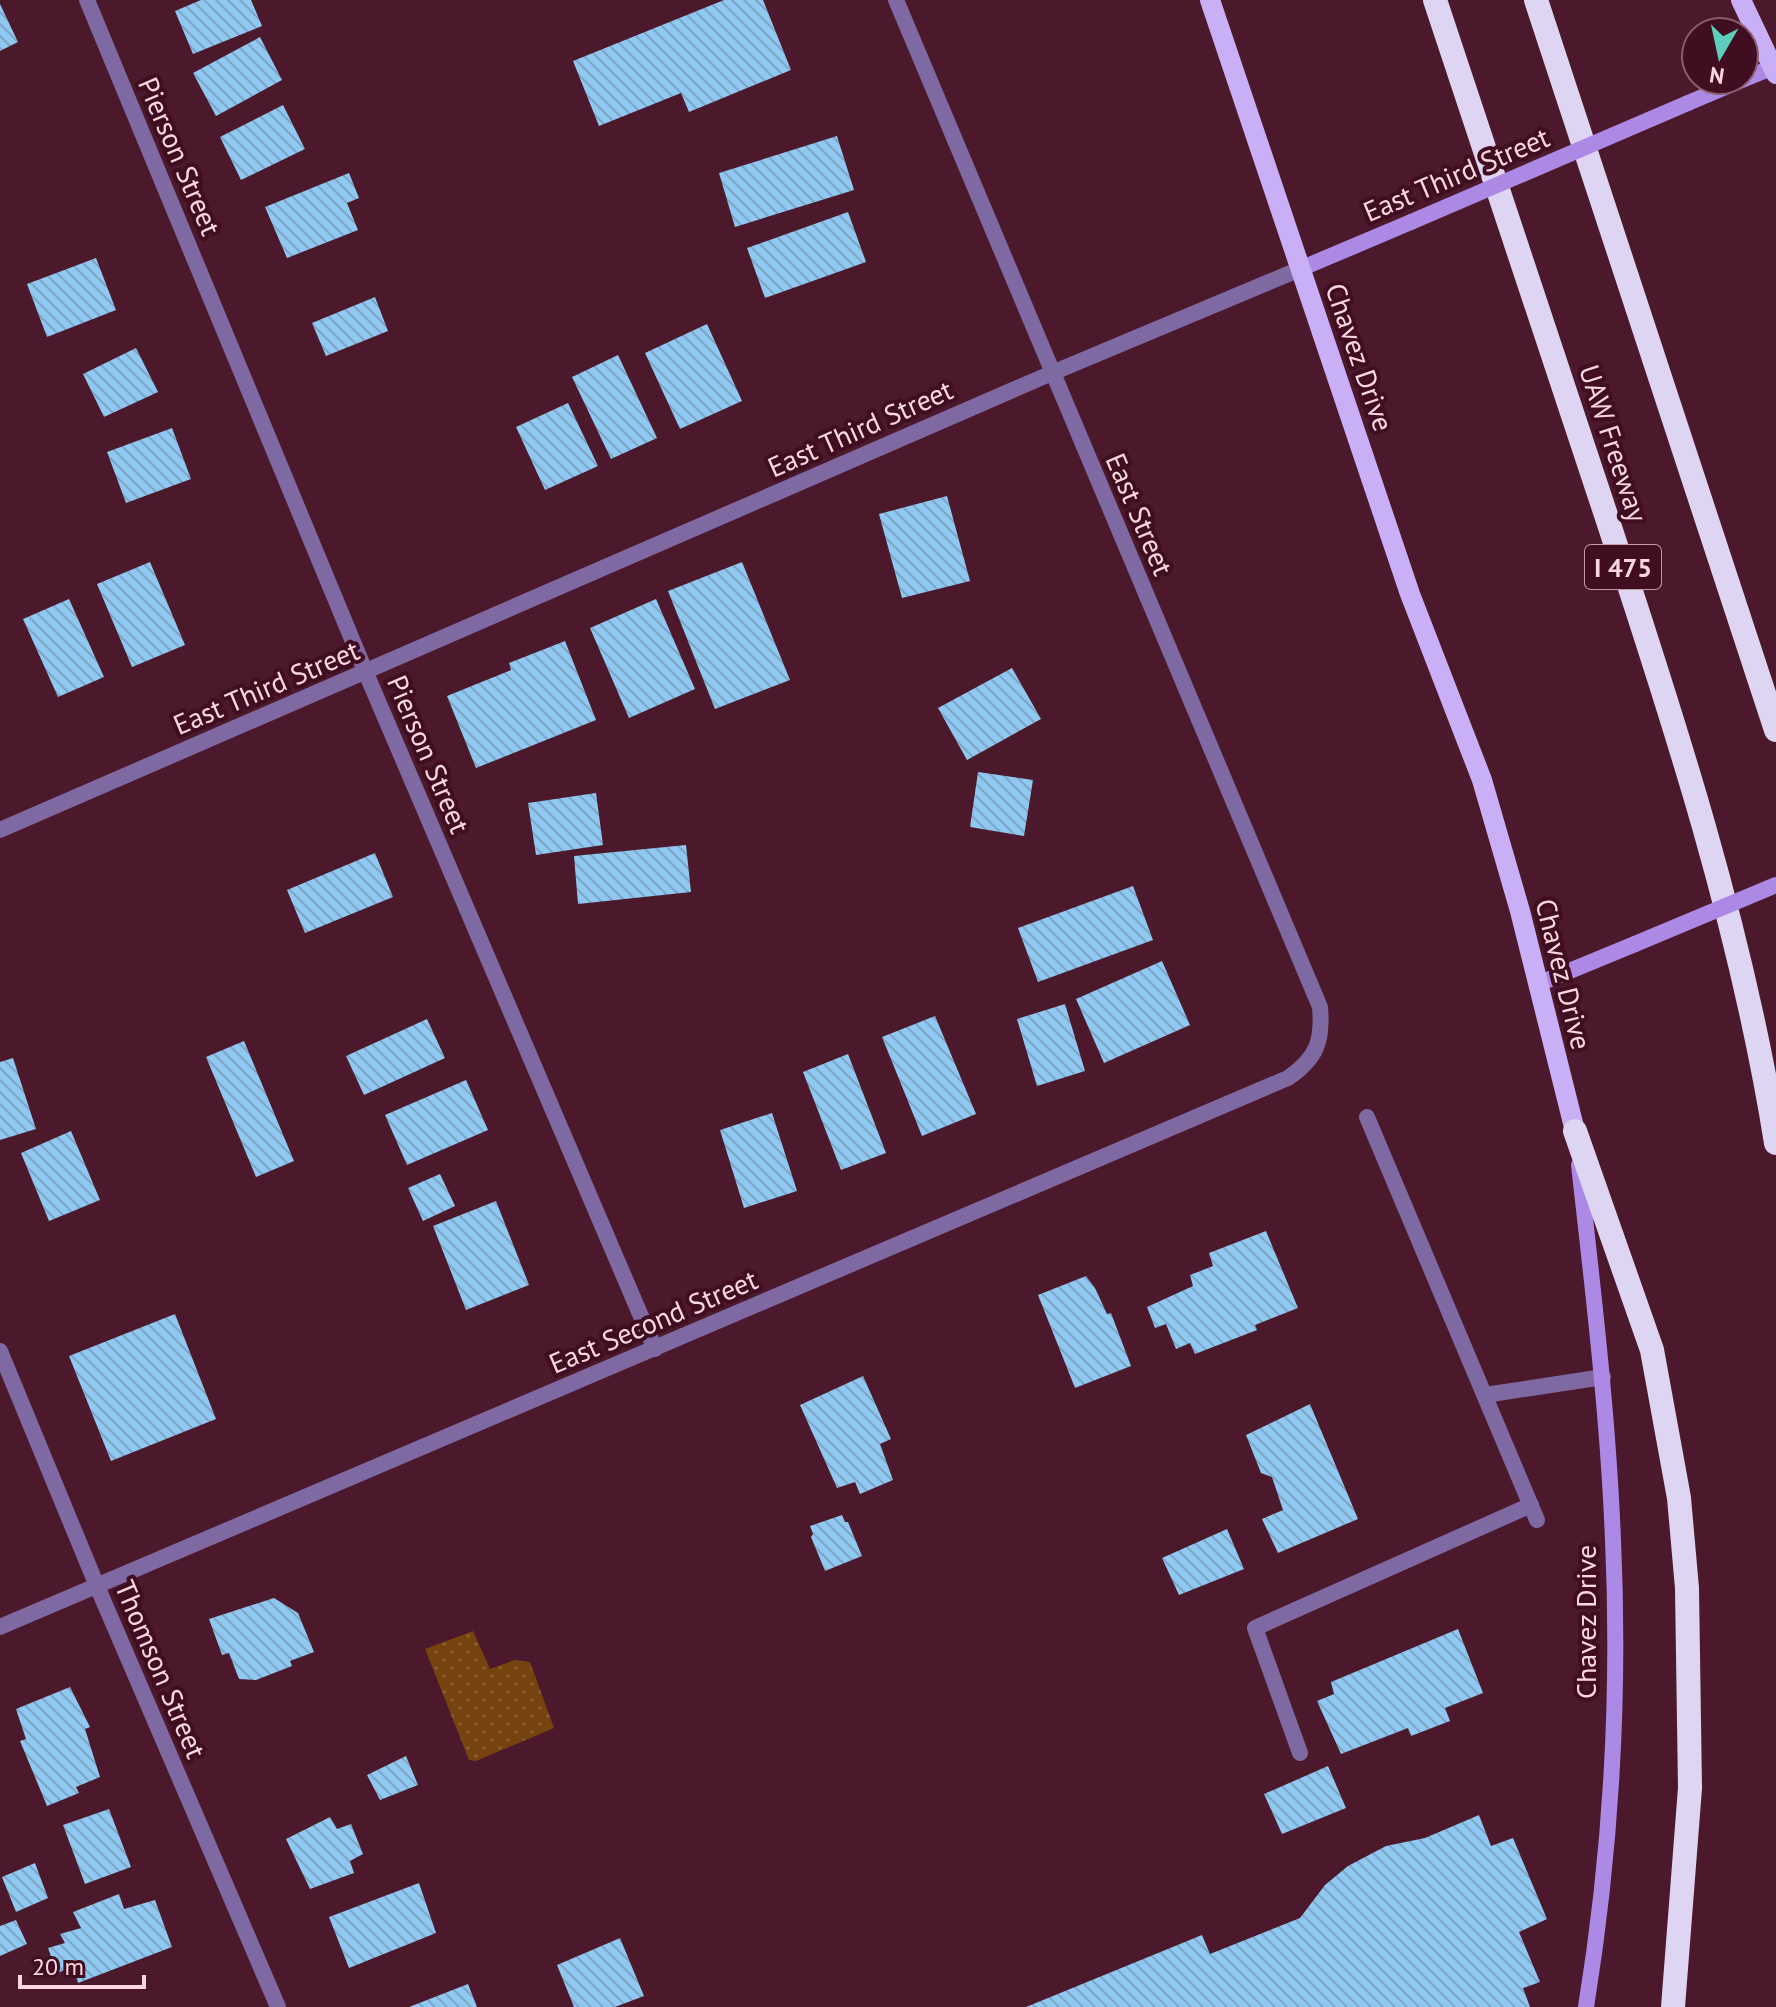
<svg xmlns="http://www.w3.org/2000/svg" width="1776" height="2007" font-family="'PT Sans',sans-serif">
<defs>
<pattern id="green-dots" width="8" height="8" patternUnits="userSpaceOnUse" patternTransform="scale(2)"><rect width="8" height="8" fill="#75430e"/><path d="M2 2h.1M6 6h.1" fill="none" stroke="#8a5d31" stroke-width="1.8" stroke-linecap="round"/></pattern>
<pattern id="building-back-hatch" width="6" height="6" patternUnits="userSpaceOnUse" patternTransform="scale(2)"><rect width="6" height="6" fill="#8fc8f1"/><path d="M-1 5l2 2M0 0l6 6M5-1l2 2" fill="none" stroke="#7ea6c6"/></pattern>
</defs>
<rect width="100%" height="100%" fill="#4c182b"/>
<polygon fill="url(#green-dots)" points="473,1631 490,1669 515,1660 530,1662 554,1728 476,1761 469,1760 425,1649"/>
<g fill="url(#building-back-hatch)">
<polygon points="201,0 251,0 262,26 193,54 175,11"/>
<polygon points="724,0 763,0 791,70 689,112 681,93 599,126 573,61"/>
<polygon points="0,4 18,42 0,51"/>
<polygon points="260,37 282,80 216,116 193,73"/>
<polygon points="283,105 305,149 241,180 220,137"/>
<polygon points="837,136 854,190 735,227 719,173"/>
<polygon points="349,173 359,198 347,203 358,230 287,258 265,207"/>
<polygon points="848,212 866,262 765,298 747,248"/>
<polygon points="96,258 116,310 47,337 27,284"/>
<polygon points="375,297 388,331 326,356 312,323"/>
<polygon points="707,324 742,401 680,429 645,353"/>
<polygon points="136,348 158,392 104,417 83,374"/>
<polygon points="618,355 657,438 611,459 572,377"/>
<polygon points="568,403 598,466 545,490 516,427"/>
<polygon points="172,428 191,479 126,503 107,452"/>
<polygon points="947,496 970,581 902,598 879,514"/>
<polygon points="150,562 185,645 132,667 97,584"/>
<polygon points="742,562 790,680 715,709 668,591"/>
<polygon points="69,599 104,677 58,697 23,619"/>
<polygon points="656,599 695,689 629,718 590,628"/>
<polygon points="565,641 596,720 476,768 447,696 511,670 509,663"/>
<polygon points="1012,668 1041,719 967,760 938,708"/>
<polygon points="978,772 1033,780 1024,836 970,827"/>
<polygon points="596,793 603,845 536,855 528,803"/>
<polygon points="686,845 691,892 578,904 574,856"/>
<polygon points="375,853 393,897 305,933 287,890"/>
<polygon points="1133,886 1153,940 1038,982 1018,928"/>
<polygon points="1162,961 1190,1025 1104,1063 1076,999"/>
<polygon points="1065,1004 1085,1071 1037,1086 1017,1019"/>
<polygon points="935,1016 976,1114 922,1136 882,1037"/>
<polygon points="427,1019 445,1058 364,1095 346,1056"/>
<polygon points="244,1041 294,1161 256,1177 206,1057"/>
<polygon points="848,1054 886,1153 841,1170 803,1072"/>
<polygon points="13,1058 36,1129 0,1140 0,1062"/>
<polygon points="466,1080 488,1130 407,1165 385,1115"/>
<polygon points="772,1113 797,1191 744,1208 720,1130"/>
<polygon points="71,1131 100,1200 49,1221 21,1153"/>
<polygon points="440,1174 455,1206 423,1221 408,1188"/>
<polygon points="496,1201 529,1285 466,1310 433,1226"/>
<polygon points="1266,1231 1298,1308 1255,1325 1257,1330 1195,1354 1190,1343 1176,1349 1166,1324 1155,1328 1147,1307 1193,1286 1190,1275 1213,1266 1209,1253"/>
<polygon points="1086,1276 1095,1288 1107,1314 1111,1313 1131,1366 1075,1388 1038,1295"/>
<polygon points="175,1314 216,1419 111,1461 69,1356"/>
<polygon points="863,1376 891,1439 880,1444 893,1480 860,1494 855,1482 837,1488 800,1405"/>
<polygon points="1310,1404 1358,1519 1278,1553 1262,1519 1283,1510 1272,1477 1261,1473 1246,1435"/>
<polygon points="842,1515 845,1522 848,1522 862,1556 825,1571 811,1537 813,1534 810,1526"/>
<polygon points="1227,1529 1244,1569 1179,1595 1162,1558"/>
<polygon points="274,1598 298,1613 314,1652 290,1661 292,1666 256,1680 239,1679 229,1653 222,1655 209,1619"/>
<polygon points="1458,1629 1483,1693 1445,1708 1450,1721 1411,1736 1408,1728 1341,1754 1317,1701 1334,1694 1331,1682"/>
<polygon points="70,1687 90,1727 85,1729 100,1777 76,1787 79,1793 47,1806 20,1741 26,1739 16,1709"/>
<polygon points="406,1756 418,1785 380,1800 367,1775"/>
<polygon points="1328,1766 1346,1808 1282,1834 1264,1794"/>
<polygon points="109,1809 131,1867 85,1884 63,1825"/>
<polygon points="1479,1815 1491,1846 1513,1838 1547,1919 1519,1932 1540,1982 1523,1988 1530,2007 1026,2007 1202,1935 1210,1954 1300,1918 1325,1885 1348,1866 1386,1846 1425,1838"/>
<polygon points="330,1817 337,1829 351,1824 363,1854 350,1861 354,1873 310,1889 286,1839"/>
<polygon points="35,1863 48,1898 16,1912 2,1877"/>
<polygon points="419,1883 436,1933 349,1968 329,1917"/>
<polygon points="119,1894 124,1909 155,1900 172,1947 78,1983 74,1967 57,1973 48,1948 65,1943 60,1934 81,1928 73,1912"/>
<polygon points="16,1920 27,1944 0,1956 0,1926"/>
<polygon points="620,1938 644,1996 615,2007 574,2007 557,1965"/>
<polygon points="468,1984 477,2007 409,2007"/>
</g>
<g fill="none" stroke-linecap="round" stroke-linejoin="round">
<g stroke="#7e69a2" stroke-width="16">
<polyline points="1367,1117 1537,1520"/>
<polyline points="1485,1395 1603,1377"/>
<polyline points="1300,1753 1255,1628 1531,1505"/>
</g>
<g stroke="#7e69a2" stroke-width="16">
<polyline points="87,0 366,673 655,1349"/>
<polyline points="0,830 1052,373 1300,269"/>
<polyline points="0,1351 97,1586 278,2007"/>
<path d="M0,1627L1288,1078C1317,1058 1323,1041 1320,1007L896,0"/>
</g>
<g stroke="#ac89e5" stroke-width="16">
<polyline points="1744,79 1776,66"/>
<polyline points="1688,103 1742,80"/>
<polyline points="1300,269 1411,222"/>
<polyline points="1538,984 1635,944"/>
<path d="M1579,1165C1593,1290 1608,1414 1613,1540C1620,1696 1611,1853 1586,2007"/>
</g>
<g stroke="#c8aff6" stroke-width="20">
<polyline points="1210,0 1410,594 1482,780 1520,911 1575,1131"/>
<polyline points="1741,0 1776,74"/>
</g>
<g stroke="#ded5f2" stroke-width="24">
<path d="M1435,0C1492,172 1549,344 1606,515C1674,721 1742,929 1776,1143"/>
<polyline points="1536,0 1776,730"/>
<polyline points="1575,1131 1652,1350 1679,1498 1687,1588 1690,1788 1673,2007"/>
</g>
<g stroke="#ac89e5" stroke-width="16">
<polyline points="1411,222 1688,103"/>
<polyline points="1635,944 1776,885"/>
</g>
</g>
<g text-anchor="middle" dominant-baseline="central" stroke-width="8" stroke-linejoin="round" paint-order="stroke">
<rect fill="#400d21" stroke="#c39ba7" stroke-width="2" x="1585" y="545" width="76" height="44" rx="6"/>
<g font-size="26" font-weight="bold" fill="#fbd8e1">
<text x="1623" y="567">I 475</text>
</g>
<g font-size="28" fill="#fbd8e1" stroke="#400d21">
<text transform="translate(180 156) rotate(67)">Pierson Street</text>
<text transform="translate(1456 174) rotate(-23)">East Third Street</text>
<text transform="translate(1360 357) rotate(71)">Chavez Drive</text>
<text transform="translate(860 428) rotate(-24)">East Third Street</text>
<text transform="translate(1614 443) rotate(72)">UAW Freeway</text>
<text transform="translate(1140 514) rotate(67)">East Street</text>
<text transform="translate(266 687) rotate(-23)">East Third Street</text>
<text transform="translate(429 754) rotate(67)">Pierson Street</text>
<text transform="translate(1564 974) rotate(76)">Chavez Drive</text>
<text transform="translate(653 1321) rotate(-23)">East Second Street</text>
<text transform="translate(1585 1622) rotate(-90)">Chavez Drive</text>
<text transform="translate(161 1669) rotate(67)">Thomson Street</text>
</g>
</g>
<g transform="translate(1720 56) rotate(189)"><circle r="38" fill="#400d21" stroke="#8b5e6e" stroke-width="2"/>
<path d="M0-6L14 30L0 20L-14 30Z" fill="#5ccebb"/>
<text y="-12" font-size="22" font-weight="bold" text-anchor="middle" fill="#fbd8e1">N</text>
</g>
<path d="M20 1975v12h124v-12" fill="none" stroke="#fbd8e1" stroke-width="4"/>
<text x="32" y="1975" font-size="24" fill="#fbd8e1" stroke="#400d21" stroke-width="6" paint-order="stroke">20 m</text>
</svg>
